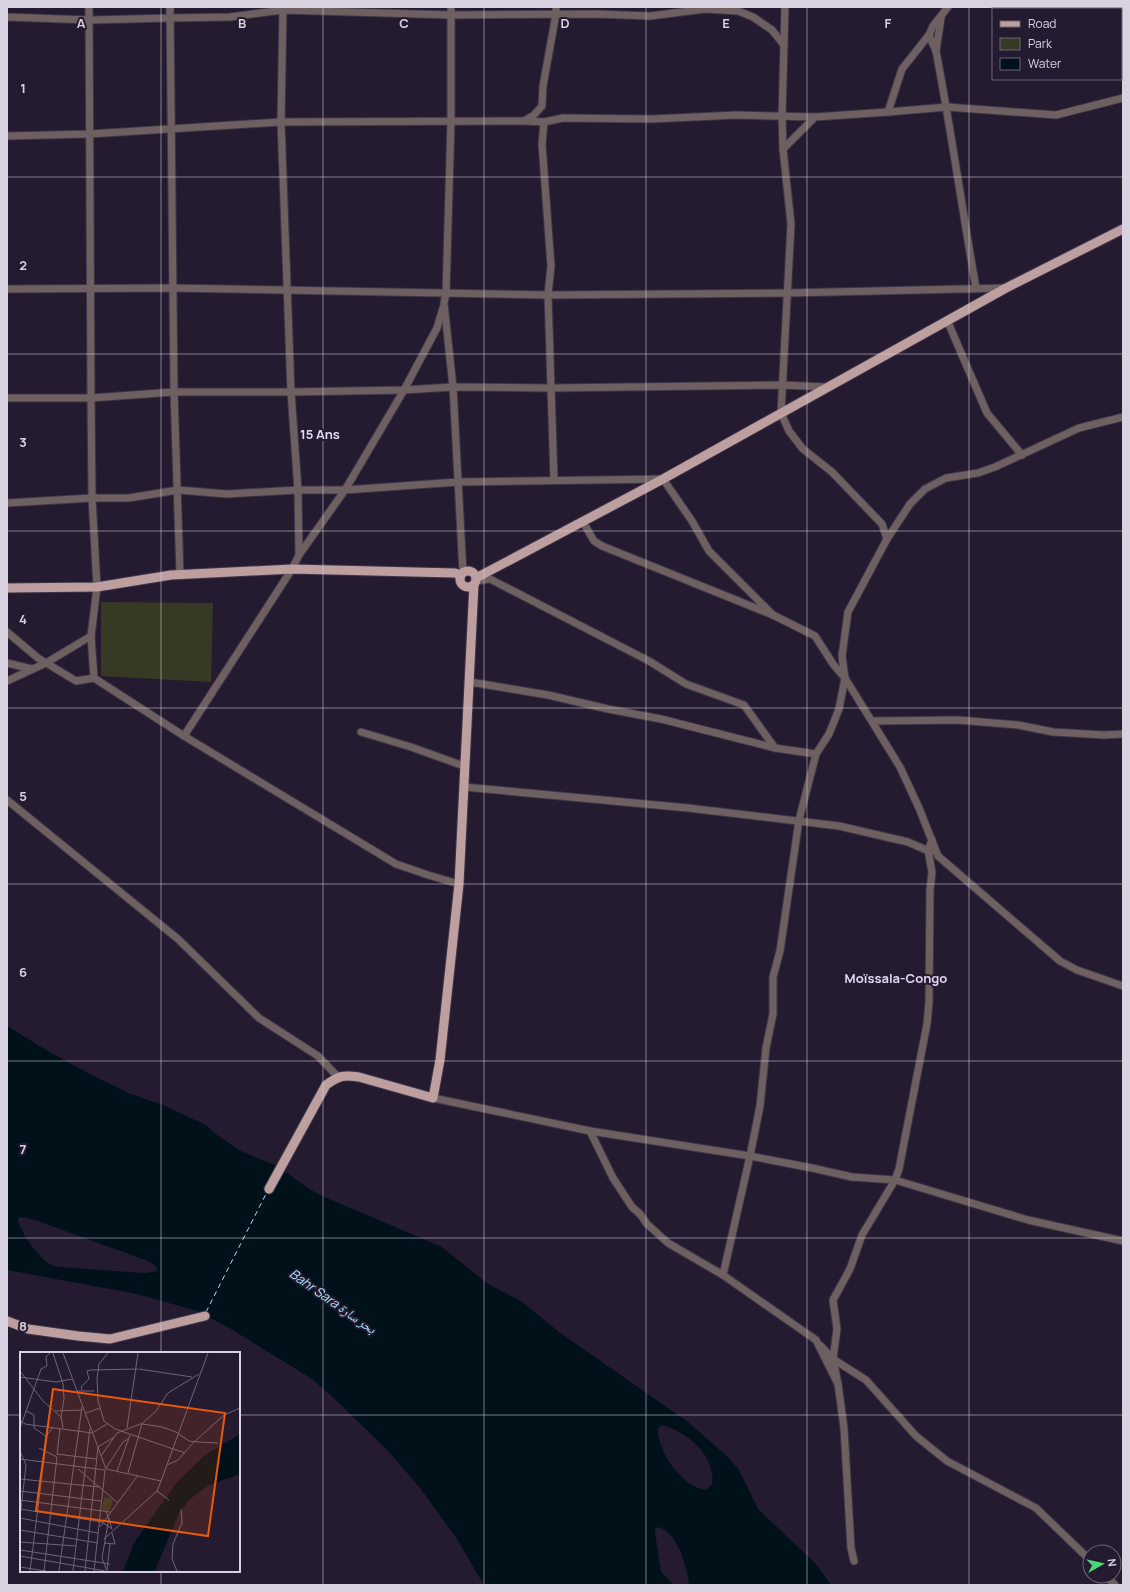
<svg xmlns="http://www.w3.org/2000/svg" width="1130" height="1592" font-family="Manrope,'Noto Naskh Arabic',sans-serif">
<rect width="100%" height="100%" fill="#251b30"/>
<polygon fill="#363a24" points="101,602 213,603 211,682 101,676"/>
<path fill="#001119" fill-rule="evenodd" d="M7,1026L53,1054L88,1073L131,1094L163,1105L206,1125L217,1135L241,1151L279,1167L308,1188L320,1195L442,1247L488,1284L521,1301L559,1332L688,1422L729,1458L739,1470L758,1509L816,1564L831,1585H689C688,1569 677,1531 658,1527L655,1529V1532L661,1572L674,1585H484L457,1539L420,1488L390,1453L337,1401L312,1379L231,1329L197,1311L137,1294L7,1270ZM20,1217L32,1219L148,1261L157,1267V1271L153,1272L144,1273L59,1267C55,1266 51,1265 48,1263C38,1256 21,1233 18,1221V1219ZM663,1425C684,1432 709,1449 712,1474C713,1482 713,1485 706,1490C682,1487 658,1452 658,1429L660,1426Z"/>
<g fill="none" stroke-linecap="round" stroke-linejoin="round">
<polyline stroke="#a2e6fe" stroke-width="1" stroke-dasharray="5 4" stroke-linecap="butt" points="206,1312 267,1192"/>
<g stroke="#3e3549" stroke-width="9">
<g id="minor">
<polyline points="89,7 91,398 92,498 97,587 91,636 94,678"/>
<polyline points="170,7 174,392 180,575"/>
<polyline points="283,7 281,122 291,392 298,490 299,555"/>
<polyline points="451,7 451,121 446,294 444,303 453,387 463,573"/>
<polyline points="785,7 782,117 783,149 791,224 781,413 789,431 803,449 832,472 882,524 887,539"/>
<polyline points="7,17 90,20 170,18 230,17 283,10 451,15 597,14 650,16 705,9 738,11 753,17 772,30 784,45"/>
<polyline points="929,35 936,51 941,18"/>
<path d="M936,51C951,129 962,209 976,288"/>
<polyline points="888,112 947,107 1056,115 1123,98"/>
<polyline points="524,121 544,122 563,118 651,119 737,115 815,117"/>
<polyline points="544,122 542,144 551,266 548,295 554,480"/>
<polyline points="7,136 90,134 281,122 524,121 534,115 542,106 543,86 556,14 556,7"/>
<polyline points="783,149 815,117 888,112 902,69 929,35 933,26 948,7"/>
<polyline points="7,289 173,288 548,295 787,293 1006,288"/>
<polyline points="947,320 987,413 1022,455"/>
<polyline points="7,398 91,398 174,392 291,392 404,390 453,387 551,388 782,385 827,387"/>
<polyline points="7,503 92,498 129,498 178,490 227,494 298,490 345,490 458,482 663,479 692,521 709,551 773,615"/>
<polyline points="583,522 594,541 602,546 773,615 815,636 833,664 845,678 900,767 919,808 938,856 1060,961 1077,970 1123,986"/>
<polyline points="475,581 490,579 649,661 686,684 744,705 775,748"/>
<polyline points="7,632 38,658 76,681 94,678 184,736 396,864 428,875 459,884"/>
<polyline points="7,663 32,669"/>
<polyline points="7,681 46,663 91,636"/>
<polyline points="470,682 548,695 608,709 661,719 775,748 816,754"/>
<polyline points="873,721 958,720 1018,725 1053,732 1104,735 1123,734"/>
<polyline points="361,732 411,747 464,766"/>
<polyline points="184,736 292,569 299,555 345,490 404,390 437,328 443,308"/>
<polyline points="464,787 688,808 839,826 908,842 931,852"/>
<polyline points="7,800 178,939 259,1018 318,1056 338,1077"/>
<polyline points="433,1098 590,1131 750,1156 812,1168 852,1177 895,1180 1028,1220 1123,1241"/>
<polyline points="590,1131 613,1178 632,1207 640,1214 647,1224 668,1243 723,1275 816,1340 838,1384 844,1428 851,1548 854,1561"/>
<polyline points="723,1275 750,1156 760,1106 766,1048 773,1014 773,977 780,951 799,820 816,754 829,734 839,709 845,678 842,656 848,612 887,539 910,504 925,489 946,478 978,473 995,467 1079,428 1123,417"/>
<polyline points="821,1346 833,1359 866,1380 916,1436 947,1461 1036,1508 1090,1560"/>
<polyline points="838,1384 833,1359 837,1329 833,1300 850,1269 862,1235 895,1180 899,1169 927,1024 929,1003 930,890 932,872 928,850 932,840"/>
<polyline points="1106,1576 1115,1585"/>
</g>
</g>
<g stroke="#3e3549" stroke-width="11">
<g id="major">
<circle cx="468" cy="579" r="8"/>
<polyline points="476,578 663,479 1006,288 1123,229"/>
<polyline points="7,588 97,587 171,575 292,569 455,573 461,575"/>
<path d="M269,1189L326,1085C340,1075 343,1075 359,1077L433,1098L440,1060L459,884L474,584"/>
<polyline points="7,1321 28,1329 78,1336 110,1339 205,1316"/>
</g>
</g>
<use href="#minor" stroke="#6e6060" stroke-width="7"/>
<use href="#major" stroke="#bd9fa0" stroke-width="9"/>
</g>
<path fill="none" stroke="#d8d2e0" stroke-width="1" stroke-opacity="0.55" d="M161,7V1353M323,7V1585M484,7V1585M646,7V1585M807,7V1585M969,7V1585M7,177H1123M7,354H1123M7,531H1123M7,708H1123M7,884H1123M7,1061H1123M7,1238H1123M7,1415H21M239,1415H1123M161,1571V1585"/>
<g text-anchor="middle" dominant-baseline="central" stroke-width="4" stroke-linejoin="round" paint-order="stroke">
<g font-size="13" font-weight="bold" fill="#e2d6f2" stroke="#251b30">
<text x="320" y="434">15 Ans</text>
<text x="896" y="978">Moïssala-Congo</text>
</g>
<g font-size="13" font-style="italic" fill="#a2e6fe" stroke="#251b30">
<text transform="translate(333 1301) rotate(35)">Bahr Sara بحر سارة</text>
</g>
</g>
<g transform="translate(20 1352)">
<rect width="220" height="220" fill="#251b30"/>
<path d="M84,145L93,147L90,159L82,158Z" fill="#363a24"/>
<path d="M220,82V122L189,133L170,147L159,161L135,219H103L114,191L157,130L185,103Z" fill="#001119"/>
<path fill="none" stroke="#001119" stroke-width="2" d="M149,149L160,156"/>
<path fill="none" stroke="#6d6476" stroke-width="1" d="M33,1L43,32L44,47L41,65M43,1L86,117M88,1L79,12L77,26L78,49L84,69L95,77L165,101M119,17L172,25M0,19L23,49L41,65L43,76M0,25L36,30L52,27M62,38L61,35L69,27L67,19L71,18L118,17M57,39H74M6,59L14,63V76L27,85M35,59L62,58M66,61L80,56M0,68L5,72L72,81L87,72M122,72L142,75L156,80L169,89L178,90M0,76L21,17L27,14L26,5L30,1M107,76L118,1M178,90L198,91M173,91L204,63L220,56M19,96L37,105L24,219M0,99L6,113L0,166M37,102L76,107M37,103L40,76M81,104L97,81L123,71L136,59L148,41L179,22M0,107L85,118M147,113L158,108L173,91M86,116L103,90L108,87M58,117L98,151M86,117L141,129L137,139L149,148M97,119L110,83M108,121L122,72M0,127L80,135M141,129L188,1M0,139L81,149M0,148L90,160M0,157L82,170L92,177M86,159L92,177M0,166L78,181M80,175L118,123M0,178L78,191M84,187L137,139M0,190L56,194M84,191L95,192L92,181M0,198L90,212M0,204L85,219M0,215L26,219M87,218L90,192M10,219L27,83L33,75M39,219L62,55M53,219L70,76M65,219L78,95L94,85M74,219L85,118M87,219L82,206L89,166M157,219L152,207L153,192L162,171L161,157"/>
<path fill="#e8590c" fill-opacity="0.15" stroke="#e8590c" stroke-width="2" d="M33,37L205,61L188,184L16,159Z"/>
<rect width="220" height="220" fill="none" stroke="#d8d2e0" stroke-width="2"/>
</g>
<g font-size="13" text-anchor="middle" font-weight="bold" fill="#d8d2e0" stroke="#251b30" stroke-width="4" stroke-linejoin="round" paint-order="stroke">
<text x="81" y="28">A</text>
<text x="242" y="28">B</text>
<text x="404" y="28">C</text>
<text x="565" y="28">D</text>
<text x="726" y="28">E</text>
<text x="888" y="28">F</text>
<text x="23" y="93">1</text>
<text x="23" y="270">2</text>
<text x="23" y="447">3</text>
<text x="23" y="624">4</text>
<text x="23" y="801">5</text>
<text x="23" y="977">6</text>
<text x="23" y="1154">7</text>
<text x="23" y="1331">8</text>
</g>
<rect width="1130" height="1592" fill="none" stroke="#d8d2e0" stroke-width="16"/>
<rect x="992" y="8" width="130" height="72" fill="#251b30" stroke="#6d6476"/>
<rect x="1000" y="21" width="20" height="6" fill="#bd9fa0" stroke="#6d6476"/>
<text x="1028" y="28" font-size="12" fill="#d8d2e0">Road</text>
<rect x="1000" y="38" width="20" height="12" fill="#363a24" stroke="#6d6476"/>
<text x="1028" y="48" font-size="12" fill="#d8d2e0">Park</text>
<rect x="1000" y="58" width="20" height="12" fill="#001119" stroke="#6d6476"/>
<text x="1028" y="68" font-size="12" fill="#d8d2e0">Water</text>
<g transform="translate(1102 1564) rotate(82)"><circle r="19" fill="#251b30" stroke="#6d6476"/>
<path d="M0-3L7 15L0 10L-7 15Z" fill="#4bd677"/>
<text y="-6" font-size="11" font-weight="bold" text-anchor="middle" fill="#d8d2e0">N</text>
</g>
</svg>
